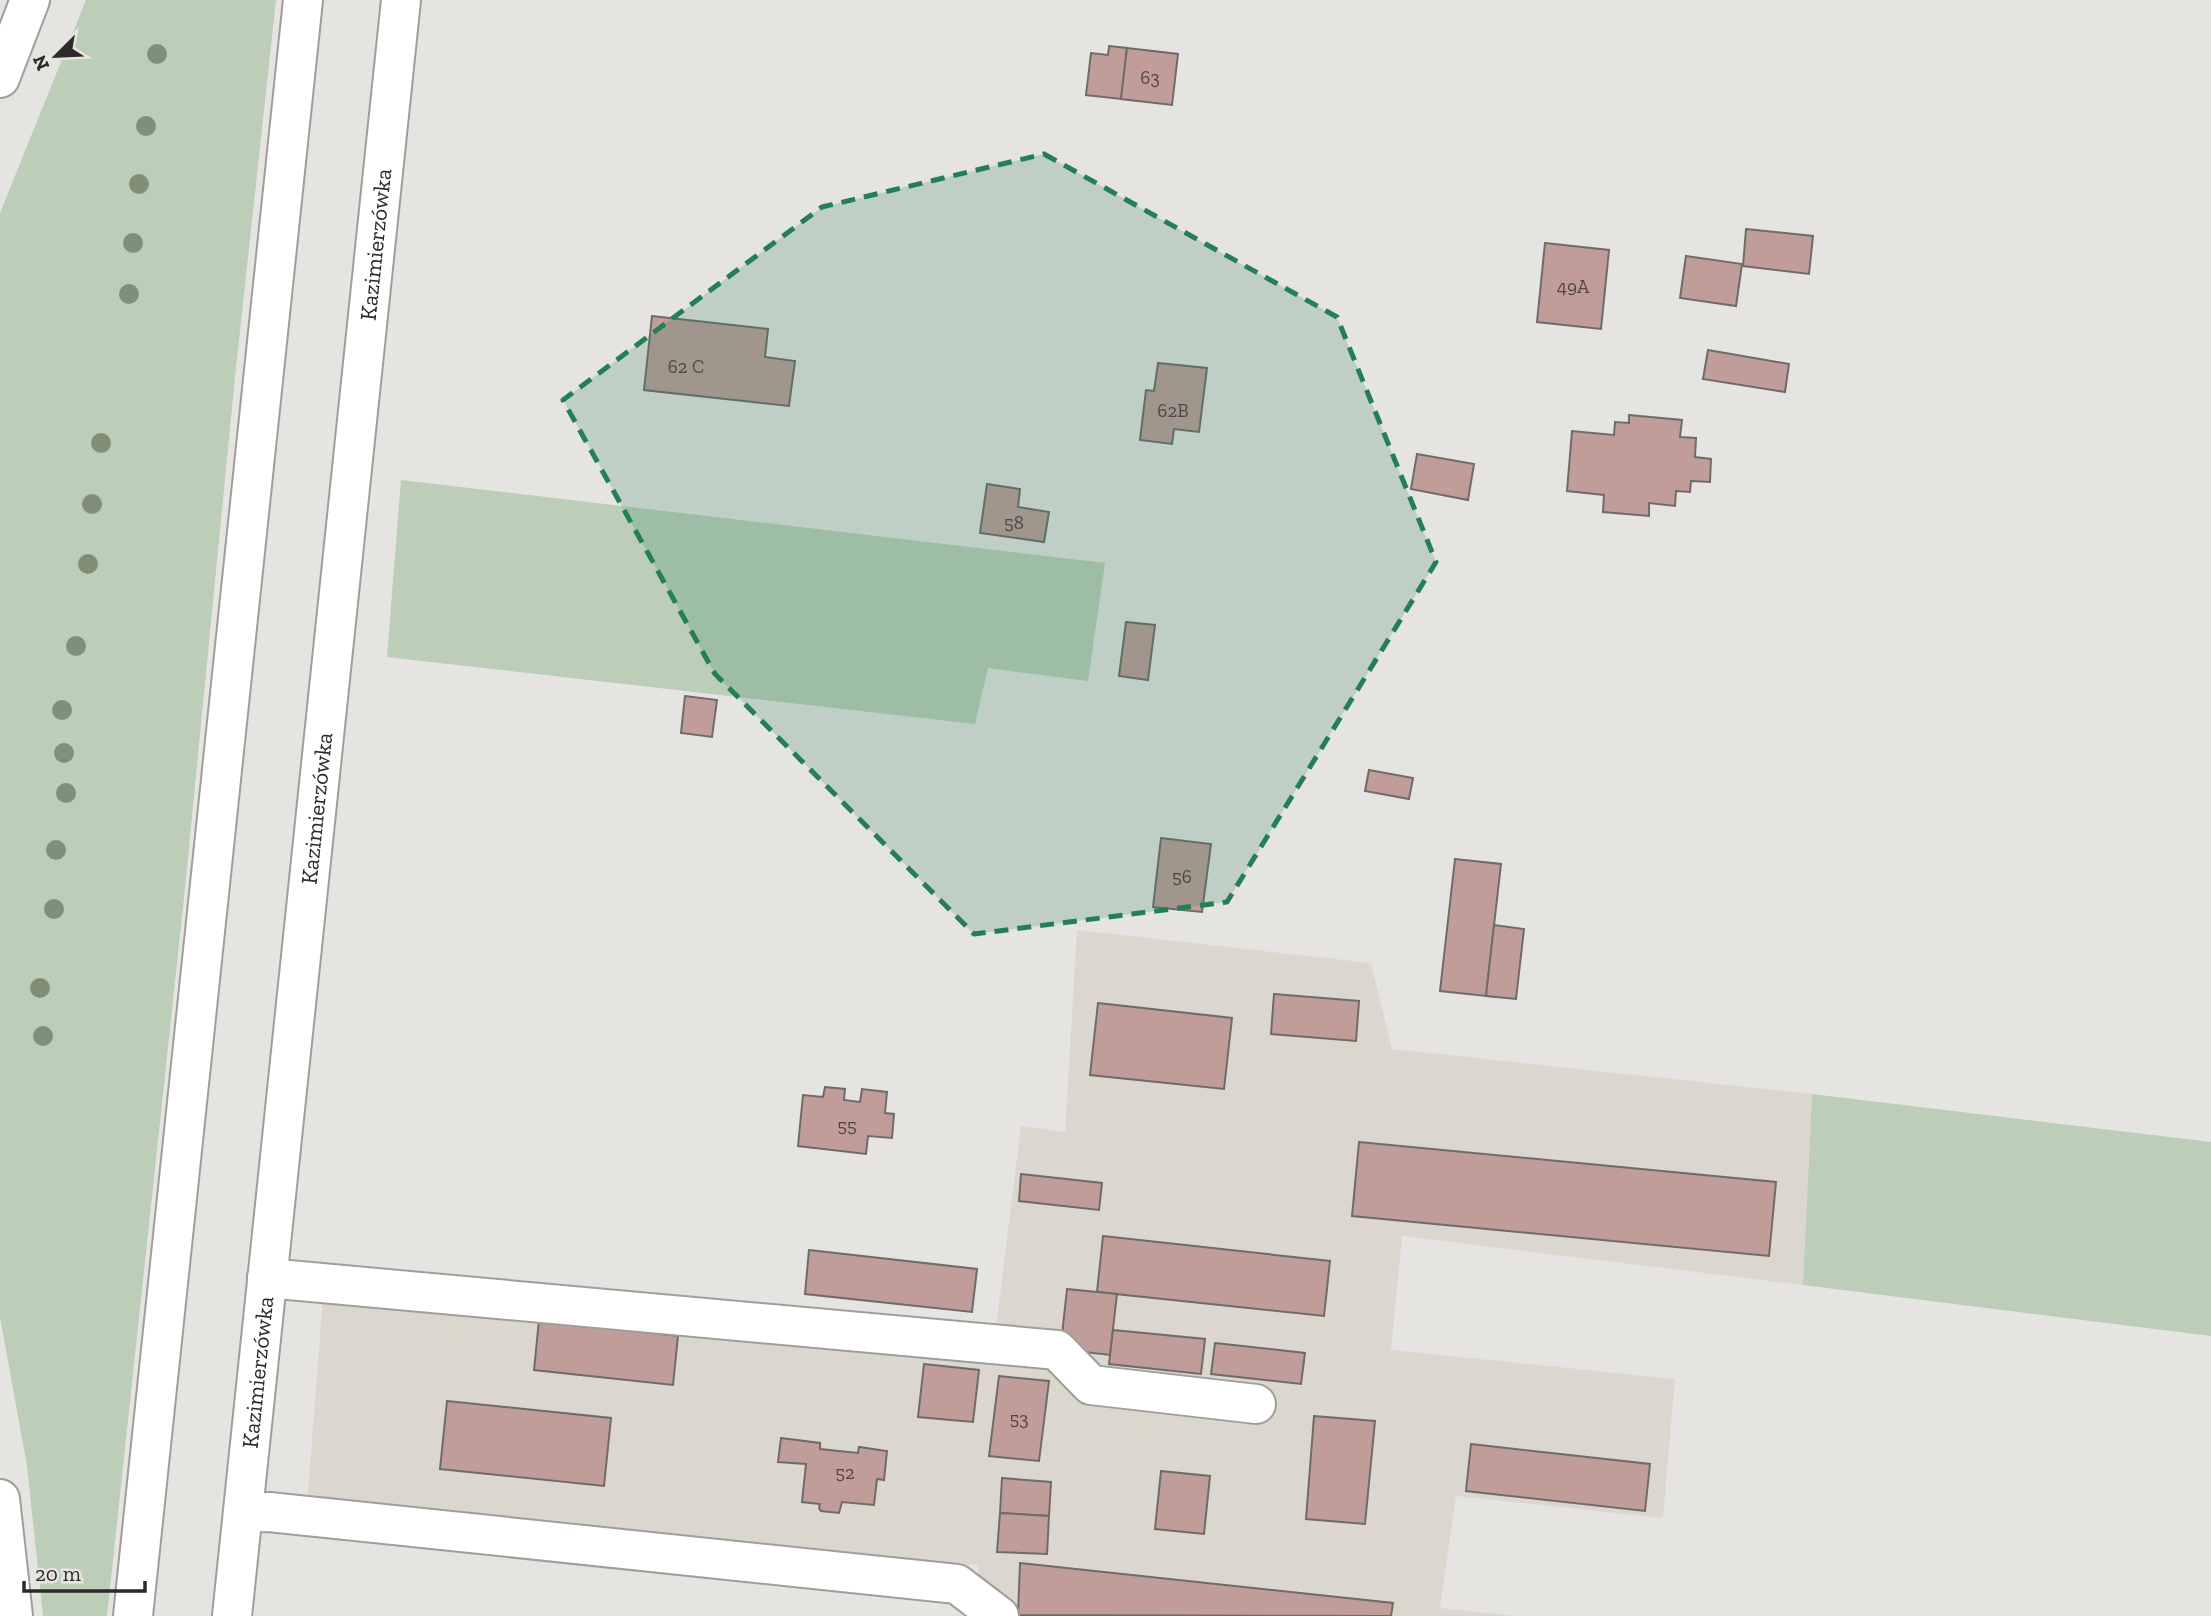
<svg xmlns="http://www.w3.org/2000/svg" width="2211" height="1616" font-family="'Zilla Slab',serif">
<rect width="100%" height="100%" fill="#e6e4e1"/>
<polygon fill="#dcd7ce" points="1077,930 1371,963 1392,1049 1812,1094 1803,1285 1402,1236 1391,1350 1675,1379 1663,1518 1456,1496 1440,1608 1517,1616 973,1616 979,1565 753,1546 305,1531 323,1297 992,1359 1021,1126 1065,1132"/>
<g fill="#bccdb8">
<polygon points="86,0 276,0 235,377 184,898 107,1616 43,1616 27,1466 0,1317 0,213"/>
<polygon points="401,480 1105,563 1088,681 988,668 975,724 387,657"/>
<polygon points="1812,1094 2211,1142 2211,1336 1803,1285"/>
</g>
<g fill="#c19d99" stroke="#6f6b6b" stroke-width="2">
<polygon points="1109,46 1127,48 1121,99 1086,95 1091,53 1108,55"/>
<polygon points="1127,48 1178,54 1172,105 1121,99"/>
<polygon points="1746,229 1813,236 1809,274 1743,266"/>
<polygon points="1545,243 1609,250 1601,329 1537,322"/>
<polygon points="1686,256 1742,264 1736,306 1680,298"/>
<polygon points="652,316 768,329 765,357 795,361 789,406 644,390"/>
<polygon points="1708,350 1789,364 1785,392 1703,379"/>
<polygon points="1158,363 1207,368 1199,432 1174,429 1172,444 1140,440 1146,390 1154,391"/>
<polygon points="1629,415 1682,420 1680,437 1696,438 1695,457 1711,459 1710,482 1691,481 1690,492 1676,491 1675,506 1649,503 1649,516 1603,512 1604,495 1567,491 1572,431 1614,435 1615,422 1629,423"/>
<polygon points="1417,454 1474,464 1468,500 1411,489"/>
<polygon points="987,484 1020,489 1018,507 1049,512 1044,542 980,533"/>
<polygon points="1126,622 1155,625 1148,680 1119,676"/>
<polygon points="685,696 717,700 712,737 681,733"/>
<polygon points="1369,770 1413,778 1409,799 1365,791"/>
<polygon points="1161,838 1211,844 1202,912 1153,907"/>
<polygon points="1455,859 1501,864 1486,996 1440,991"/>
<polygon points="1494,925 1524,929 1516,999 1486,996"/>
<polygon points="1274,994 1359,1001 1356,1041 1271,1034"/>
<polygon points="1098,1003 1232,1018 1224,1089 1090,1075"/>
<polygon points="825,1087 845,1089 844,1100 860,1102 862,1089 887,1092 885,1113 894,1114 892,1138 868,1136 866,1154 798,1146 803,1095 823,1097"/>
<polygon points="1359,1142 1776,1182 1769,1256 1352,1216"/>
<polygon points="1021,1174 1102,1183 1099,1210 1019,1201"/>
<polygon points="1103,1236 1330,1261 1324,1316 1097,1292"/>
<polygon points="809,1250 977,1269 972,1312 805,1294"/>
<polygon points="1067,1289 1117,1294 1110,1355 1067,1350 1062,1335"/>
<polygon points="539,1320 678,1336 673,1385 534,1370"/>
<polygon points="1113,1330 1205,1339 1201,1374 1109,1364"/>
<polygon points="1215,1343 1305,1353 1301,1384 1211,1374"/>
<polygon points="924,1364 979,1370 973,1422 918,1417"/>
<polygon points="999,1376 1049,1381 1039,1461 989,1456"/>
<polygon points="447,1401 611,1418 604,1486 440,1469"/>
<polygon points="1314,1416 1375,1421 1365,1524 1306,1519"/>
<polygon points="781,1438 820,1443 820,1449 858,1453 859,1447 887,1451 884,1480 877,1479 874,1505 842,1502 839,1513 821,1511 819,1508 820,1504 802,1502 806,1464 778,1462"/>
<polygon points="1471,1444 1650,1464 1645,1511 1466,1491"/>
<polygon points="1161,1471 1210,1476 1204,1534 1155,1529"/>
<polygon points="1002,1478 1051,1482 1049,1516 1000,1513"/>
<polygon points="1000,1513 1049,1516 1047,1554 997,1552"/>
<polygon points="1020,1563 1393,1603 1391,1616 1018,1615"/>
</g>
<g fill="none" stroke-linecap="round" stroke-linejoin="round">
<g stroke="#9f9e9b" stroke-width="42">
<g id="minor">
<polyline points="267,1278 1057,1350 1091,1385 1256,1404"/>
<polyline points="243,1513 269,1512 957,1584 999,1616"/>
<path id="s1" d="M232,1616L401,0"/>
</g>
</g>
<g stroke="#9f9e9b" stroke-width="42">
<g id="highway">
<polyline points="0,78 30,0"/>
<polyline points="0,1499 13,1616"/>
<polyline points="133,1616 303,0"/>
</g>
</g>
<use href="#minor" stroke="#fff" stroke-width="38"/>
<use href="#highway" stroke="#fff" stroke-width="38"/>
</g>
<g fill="#7f8f78">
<circle cx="157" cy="54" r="10"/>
<circle cx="146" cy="126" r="10"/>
<circle cx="139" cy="184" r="10"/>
<circle cx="133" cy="243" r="10"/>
<circle cx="129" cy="294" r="10"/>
<circle cx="101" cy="443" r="10"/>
<circle cx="92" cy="504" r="10"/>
<circle cx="88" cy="564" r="10"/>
<circle cx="76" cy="646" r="10"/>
<circle cx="62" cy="710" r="10"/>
<circle cx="64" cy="753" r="10"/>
<circle cx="66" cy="793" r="10"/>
<circle cx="56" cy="850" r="10"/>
<circle cx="54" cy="909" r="10"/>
<circle cx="40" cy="988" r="10"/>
<circle cx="43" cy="1036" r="10"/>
</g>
<path fill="#257f54" fill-opacity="0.2" stroke="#257f54" stroke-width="5" stroke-dasharray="14 9" stroke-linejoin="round" d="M1044,154L1337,317L1436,562L1227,902L974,934L715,674L563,400L822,207Z"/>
<g text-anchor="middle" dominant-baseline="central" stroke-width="5" stroke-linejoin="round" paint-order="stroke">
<g font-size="19" fill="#504745">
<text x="1150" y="77">63</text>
<text x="1573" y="286">49A</text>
<text x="686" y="366">62 C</text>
<text x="1173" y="410">62B</text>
<text x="1014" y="522">58</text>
<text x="1182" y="876">56</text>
<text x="847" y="1125">55</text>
<text x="1019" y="1418">53</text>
<text x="845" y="1472">52</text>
</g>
<g font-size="23" fill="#2b2a29" stroke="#e6e4e1">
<text stroke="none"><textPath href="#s1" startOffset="1379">Kazimierzówka</textPath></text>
<text stroke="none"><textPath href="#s1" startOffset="812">Kazimierzówka</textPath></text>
<text stroke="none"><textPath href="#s1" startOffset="245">Kazimierzówka</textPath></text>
</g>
</g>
<g transform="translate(56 56) rotate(246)" stroke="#e6e4e1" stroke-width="5" paint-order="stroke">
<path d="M0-5L12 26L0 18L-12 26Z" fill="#2b2a29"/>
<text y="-10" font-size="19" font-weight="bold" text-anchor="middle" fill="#2b2a29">N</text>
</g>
<path d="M24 1581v10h121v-10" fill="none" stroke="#2b2a29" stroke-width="3.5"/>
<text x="35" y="1581" font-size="21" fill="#2b2a29" stroke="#e6e4e1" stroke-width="5" paint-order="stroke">20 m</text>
</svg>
